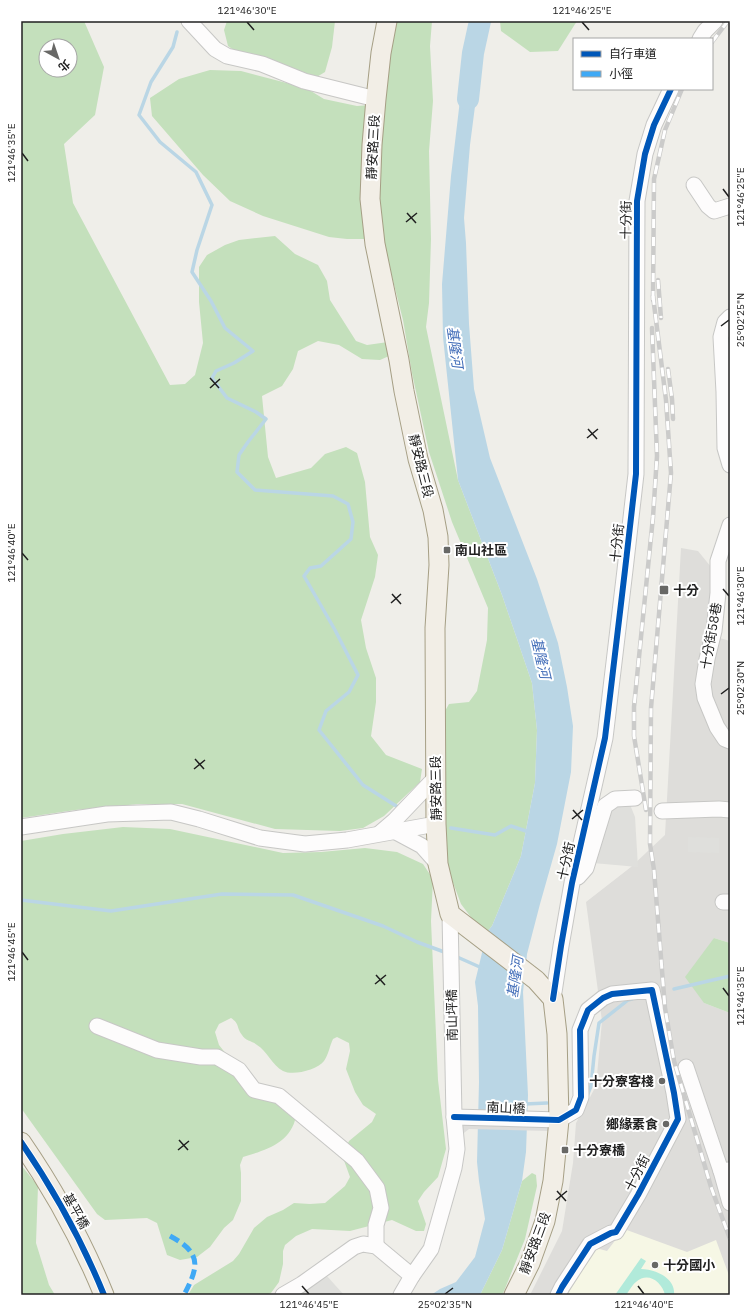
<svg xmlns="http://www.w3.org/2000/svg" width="751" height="1316" font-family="'IBM Plex Sans','Noto Sans TC',sans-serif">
<rect width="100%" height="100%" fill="#efeee9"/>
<polygon fill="#deddda" points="681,548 698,551 720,578 713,636 730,641 730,943 714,938 704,1003 730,1013 730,1295 530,1295 562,1231 573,1163 576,1123 596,1086 602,1021 586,902 631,867 665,835"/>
<polygon fill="#f6f7e5" points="624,1229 687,1252 716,1240 730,1278 730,1295 567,1295 596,1248 607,1251"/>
<g fill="#c4e0bc" fill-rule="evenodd">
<path d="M21,21H84L104,67L95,115L64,144L73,203L170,385L185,384L195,375L203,343L199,302V267L207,255L225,245L239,240L275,236L295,254L318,265L327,281L330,300L356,341L367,345L388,342L389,356L380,360L362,359L339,345L318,341L298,351L293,369L282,386L262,396L268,457L276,478L311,468L325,454L346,447L357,453L365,482L370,537L378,555L375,577L361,620L366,648L376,678V702L371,736L386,755L422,769L420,782L384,816L363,828L340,831L275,829L182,804H139L75,810L21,818ZM46,46H70V70H46Z"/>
<polygon points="227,21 335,21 332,47 325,72 315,78 241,55 228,46 224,30"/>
<polygon points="394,21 432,21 430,46 433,101 429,151 431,239 429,303 426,327 458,480 502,595 532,683 537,730 535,783 521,856 492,926 487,932 476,924 461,904 449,872 441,834 445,711 449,704 469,702 477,691 487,640 488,608 452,522 429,452 412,373 403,320 382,237 379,234 364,239 347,239 329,237 263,216 230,201 203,175 152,116 150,98 179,79 210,70 241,71 306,88 324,99 357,106 383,104"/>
<polygon points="500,21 577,21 558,51 530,52 501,31"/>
<path d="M123,827L170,829L283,853L321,852L365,848L397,852L423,864L433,879L431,921L438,1080L446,1149L438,1177L424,1192L418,1201L426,1224L424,1231H416L392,1220L350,1231L312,1229L296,1236L285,1245L283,1251V1264L279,1282L271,1293L266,1295H188L194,1285L233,1261L239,1254L254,1228L267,1217L283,1210L294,1203L310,1204L325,1203L345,1186L350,1177L342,1155L349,1141L372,1122L376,1114L363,1105L355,1092L346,1069L350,1051L349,1043L337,1037L333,1039C330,1045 328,1056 324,1061C317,1070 293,1076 283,1071C272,1065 267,1051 257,1045C253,1041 245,1041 242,1035C236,1027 240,1024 231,1018L219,1024L215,1032L219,1045L257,1093L278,1099L296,1116C291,1143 266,1150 243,1157L240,1165L241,1173V1201L233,1220L224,1228L210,1247L197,1257L180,1260L167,1255L157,1223L147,1218L105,1220L97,1214L21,1108V841L63,834Z"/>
<polygon points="714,938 730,943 730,1013 704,1003 685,977"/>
<polygon points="21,1165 38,1186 36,1243 49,1285 55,1295 21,1295"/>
<polygon points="532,1173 536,1175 537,1186 525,1239 504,1291 502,1295 480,1295 502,1250 522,1181"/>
</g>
<path fill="#b1eada" d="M641,1258L646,1261L641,1269C655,1269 676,1278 674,1295H665C662,1282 648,1271 636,1282C632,1285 629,1291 626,1295H615Z"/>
<g fill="#dfdfdc">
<polygon points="629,802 635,817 638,867 593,863 609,808"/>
<polygon points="688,837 719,838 719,853 688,852"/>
<polygon points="326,1275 344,1295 294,1295"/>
</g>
<polygon fill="#bad6e5" points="464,66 478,72 478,83 470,145 464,218 466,243 469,324 474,389 490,458 537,579 558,643 567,687 573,726 571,772 557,844 540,904 527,954 523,992 528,1095 526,1152 522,1181 502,1250 480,1295 431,1295 440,1289 456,1282 475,1257 485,1219 479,1181 477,1162 479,1082 478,1006 475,982 487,932 492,926 521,856 535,783 537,730 532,683 502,595 458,480 443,337 442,284 451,176"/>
<polygon fill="#dedddb" points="459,1108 470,1113 549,1115 548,1131 469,1129 460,1136"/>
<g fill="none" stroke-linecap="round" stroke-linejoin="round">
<g stroke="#bad6e5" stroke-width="3.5">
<polyline points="177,32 173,47 151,82 139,115 160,142 196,172 212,205 197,250 192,272 211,301 225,328 253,351 234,363 216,371 212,378 227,398 256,412 266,419 248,442 239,455 237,472 255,490 333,496 348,504 353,522 351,539 321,566 310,568 304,576 335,630 358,675 349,692 326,711 319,730 363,785 401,809"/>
<polyline points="451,828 495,835 511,826 529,832"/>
<polyline points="21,900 111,911 222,894 293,895 383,926 417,942 447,953"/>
<polyline points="455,956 482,968"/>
<polyline points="674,989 730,976"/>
<polyline points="587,1096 591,1086 594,1056 599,1023 628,1000 632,999"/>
<polyline points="525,1104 547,1103"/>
</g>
<polyline stroke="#bad6e5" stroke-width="22" points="468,99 473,53 480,21"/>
<g stroke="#c7c7c5" stroke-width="17">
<g id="minor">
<polyline points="189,21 215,49 227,56 262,64 304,81 376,99"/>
<polyline points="700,39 705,31 715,21"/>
<polyline points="694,185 708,206 714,211 730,206"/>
<polyline points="730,317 725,322 721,337 724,392 725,448 730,465"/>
<polyline points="730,525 718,561 718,593 714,631 707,659 703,684 705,698 717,727 725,739 730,741"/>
<polyline points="662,811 719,809 730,810"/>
<polyline points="21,827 107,814 171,812 199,819 260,838 305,844 347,840 436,824"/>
<polyline points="394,831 422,846 438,864"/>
<polyline points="380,833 394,821 436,777"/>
<polyline points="578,877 586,868 605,806 615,799 635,798"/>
<polyline points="723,902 730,902"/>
<polyline points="553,999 561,946 572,883 605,738 625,570 636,474 637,201 645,154 654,125 671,89"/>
<polyline points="97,1026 157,1050 201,1057 217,1057 239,1070 254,1090 279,1096 357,1161 377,1188 381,1208 376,1225 376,1246"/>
<polyline points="686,1067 721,1171"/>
<polyline points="454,1117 559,1120 576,1110 581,1097 580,1030 588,1010 603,998 612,994 652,990 674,1093 678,1119 638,1195 616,1232 611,1233 590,1244 562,1287 558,1295"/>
<polyline points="729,1170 721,1171 730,1203"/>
<polyline points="283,1295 302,1284 354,1247 363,1244 376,1246 412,1276 431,1249 454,1168 457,1149 454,1117 450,914"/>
<polyline points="401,1295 412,1276"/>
</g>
</g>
<g stroke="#a69f85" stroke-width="21">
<g id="major">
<polyline points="387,21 381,53 376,99 372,145 370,199 375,244 399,360 404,391 418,459 433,510 438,537 439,565 435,628 436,824 438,864 450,914 536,980 553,999 557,1034 559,1120 553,1181 545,1221 530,1263 514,1295"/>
<path d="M21,1142C54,1190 82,1241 104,1295"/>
</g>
</g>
<use href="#minor" stroke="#fdfcfc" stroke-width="15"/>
<use href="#major" stroke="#f2eee6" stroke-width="19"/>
<g stroke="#cbcbca" stroke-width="4.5">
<g id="rail">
<polyline points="712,42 728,21"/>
<polyline points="658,280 661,318"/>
<polyline points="653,296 666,400 671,473 651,708 650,844 654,870 665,1008 674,1061 711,1187 730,1239"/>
<polyline points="653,300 654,179 665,130 682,89"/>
<polyline points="668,369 672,399 673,419"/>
<polyline points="646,810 634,736 634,707 653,517 657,456 652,328"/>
</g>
</g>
<use href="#rail" stroke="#fff" stroke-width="3" stroke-dasharray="9" stroke-linecap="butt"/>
<path stroke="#3fa9f5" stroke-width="5" stroke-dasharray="10 5" stroke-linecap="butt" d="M170,1236C202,1253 199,1266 184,1295"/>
<g stroke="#fff" stroke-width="8">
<g id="cycleway">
<polyline points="553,999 561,946 572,883 605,738 625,570 636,474 637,201 645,154 654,125 671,89"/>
<polyline points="454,1117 559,1120 576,1110 581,1097 580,1030 588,1010 603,998 612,994 652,990 674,1093 678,1119 638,1195 616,1232 611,1233 590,1244 562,1287 558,1295"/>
<path d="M21,1142C54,1190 82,1241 104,1295"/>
</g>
</g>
<use href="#cycleway" stroke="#0057b8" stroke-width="6"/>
</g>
<path fill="none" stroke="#202020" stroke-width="1.5" d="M247,22L254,30M582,22L589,30M22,153L28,161M723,189L729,197M407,213L416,223M406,222L417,213M721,326L729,320M210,378L219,388M210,388L220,379M588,429L597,439M587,438L598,429M22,553L28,560M723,589L729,596M392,594L401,604M391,603L401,594M721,694L729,688M195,759L204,769M194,769L205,760M573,810L582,820M572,819L583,810M22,952L28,960M376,975L385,985M375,984L386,975M723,988L729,996M179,1140L188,1150M178,1150L189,1141M557,1191L566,1201M556,1200L567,1191M302,1286L309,1294M638,1286L644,1294M445,1294L453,1288"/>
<g fill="#686866" stroke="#fff" stroke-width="1.5">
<rect x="443" y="546" width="8" height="8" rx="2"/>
<rect x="659" y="585" width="10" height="10" rx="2"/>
<circle cx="662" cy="1081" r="4"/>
<circle cx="666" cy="1124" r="4"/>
<rect x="561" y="1146" width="8" height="8" rx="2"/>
<circle cx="655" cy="1265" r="4"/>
</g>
<g text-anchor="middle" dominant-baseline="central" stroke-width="4" stroke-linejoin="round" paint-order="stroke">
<g font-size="13" fill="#202020" stroke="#fff">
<text transform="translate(373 147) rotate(-87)">靜安路三段</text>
<text transform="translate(626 220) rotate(-89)">十分街</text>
<text transform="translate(421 466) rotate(76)">靜安路三段</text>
<text transform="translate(617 543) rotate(-84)">十分街</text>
<text transform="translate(711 636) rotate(-80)">十分街58巷</text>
<text transform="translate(436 788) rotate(-91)">靜安路三段</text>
<text transform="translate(566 861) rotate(-77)">十分街</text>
<text transform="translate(452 1015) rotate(-91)">南山坪橋</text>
<text transform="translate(506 1108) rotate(2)">南山橋</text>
<text transform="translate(637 1173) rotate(-63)">十分街</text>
<text transform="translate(76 1211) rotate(61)">基平橋</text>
<text transform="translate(535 1243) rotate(-70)">靜安路三段</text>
</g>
<g font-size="13" font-weight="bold" fill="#202020" stroke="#fff" text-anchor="start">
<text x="455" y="550">南山社區</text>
<text x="673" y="590">十分</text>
<text x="654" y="1081" text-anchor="end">十分寮客棧</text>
<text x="658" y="1124" text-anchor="end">鄉緣素食</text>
<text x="573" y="1150">十分寮橋</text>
<text x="663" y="1265">十分國小</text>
</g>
<g font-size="14" font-style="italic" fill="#436eb9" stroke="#fff">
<text transform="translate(455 347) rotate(82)">基隆河</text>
<text transform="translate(541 658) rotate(77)">基隆河</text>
<text transform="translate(515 977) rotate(-82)">基隆河</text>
</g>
</g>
<rect width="751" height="1316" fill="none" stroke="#ffffff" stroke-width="44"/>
<rect x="573" y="38" width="140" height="52" fill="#ffffff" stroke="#a6a6a6"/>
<rect x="581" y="51" width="20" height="6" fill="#0057b8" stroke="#a6a6a6"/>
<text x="609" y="58" font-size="12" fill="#202020">自行車道</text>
<rect x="581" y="71" width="20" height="6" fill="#3fa9f5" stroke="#a6a6a6"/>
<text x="609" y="78" font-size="12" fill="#202020">小徑</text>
<g transform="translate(58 58) rotate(140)"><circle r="19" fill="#ffffff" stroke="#a6a6a6"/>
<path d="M0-3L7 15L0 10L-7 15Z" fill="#686866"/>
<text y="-6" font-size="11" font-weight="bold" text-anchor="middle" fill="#202020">北</text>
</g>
<rect x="22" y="22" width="707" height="1272" fill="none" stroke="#202020" stroke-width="1.5"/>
<g font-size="10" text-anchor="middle" fill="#202020">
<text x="247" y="14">121°46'30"E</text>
<text x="582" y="14">121°46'25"E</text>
<text transform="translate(11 153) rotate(-90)" y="4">121°46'35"E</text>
<text transform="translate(740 197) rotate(-90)" y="4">121°46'25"E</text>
<text transform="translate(740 320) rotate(-90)" y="4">25°02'25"N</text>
<text transform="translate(11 553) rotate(-90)" y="4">121°46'40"E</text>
<text transform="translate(740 596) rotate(-90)" y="4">121°46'30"E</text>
<text transform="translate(740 688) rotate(-90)" y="4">25°02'30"N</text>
<text transform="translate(11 952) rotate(-90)" y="4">121°46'45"E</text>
<text transform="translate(740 996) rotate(-90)" y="4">121°46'35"E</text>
<text x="309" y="1308">121°46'45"E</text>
<text x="445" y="1308">25°02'35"N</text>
<text x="644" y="1308">121°46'40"E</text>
</g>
</svg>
